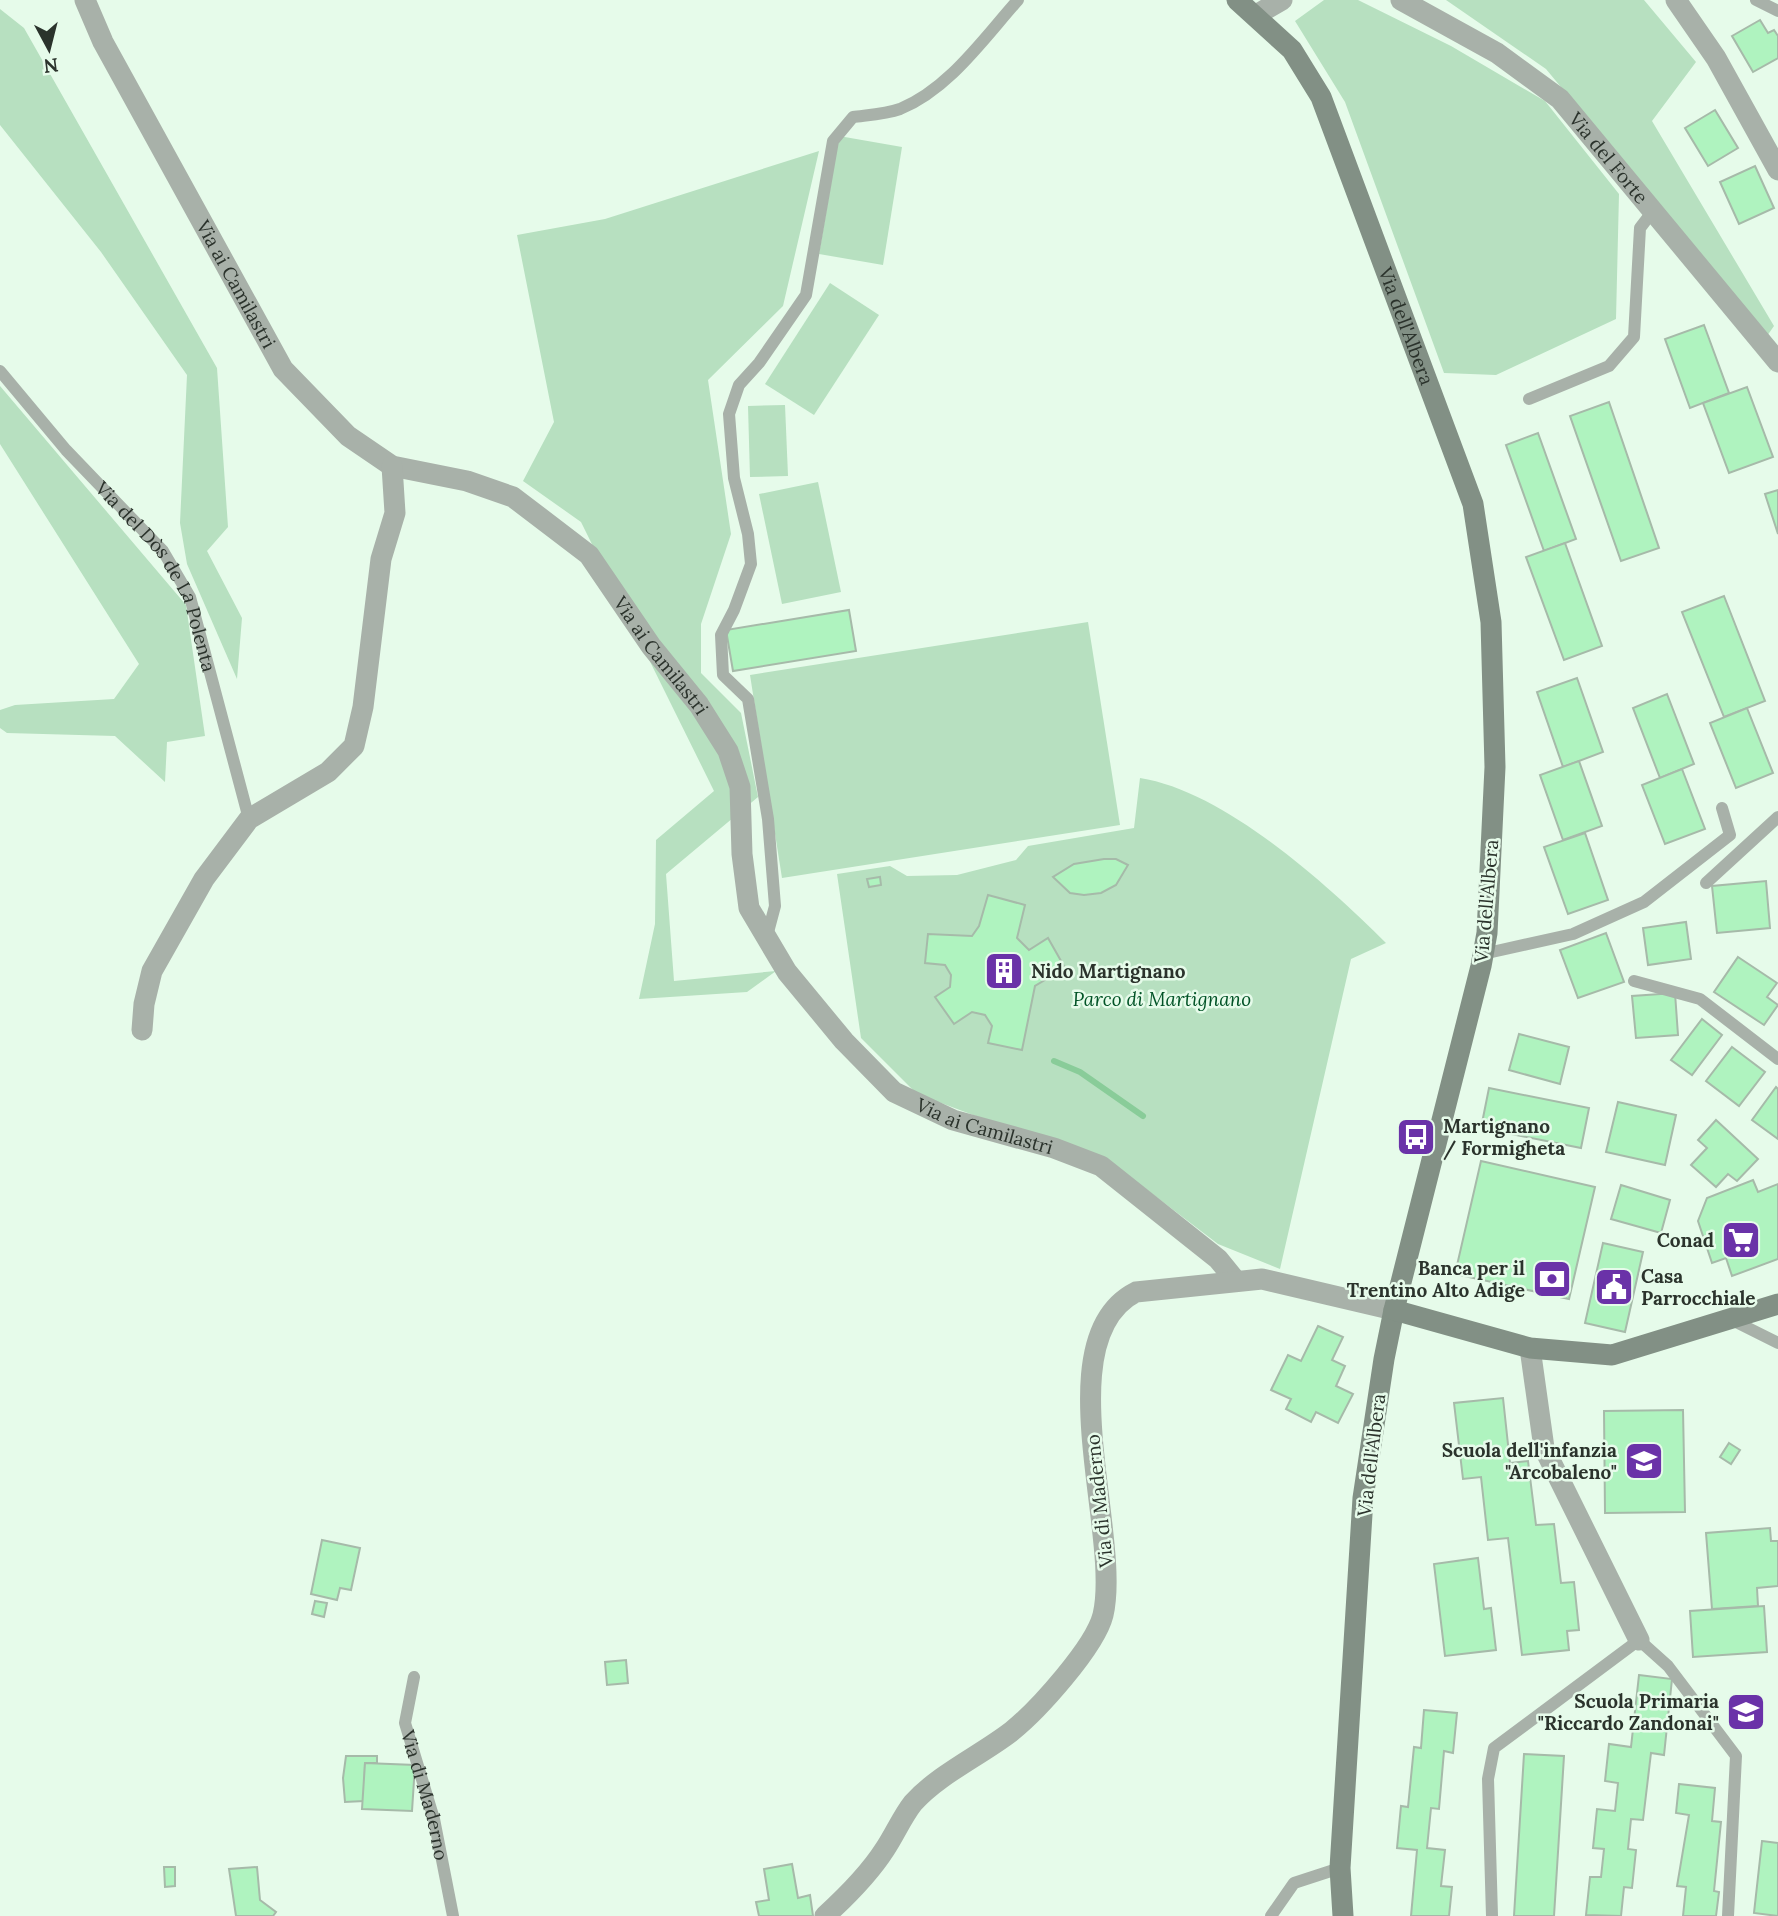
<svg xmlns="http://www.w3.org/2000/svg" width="1778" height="1916" font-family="Lora,serif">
<rect width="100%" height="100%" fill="#e6fbea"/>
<g fill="#b7e0c0">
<polygon points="1324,0 1358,0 1451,46 1545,101 1619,194 1616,319 1496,375 1444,373 1345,102 1295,21"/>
<polygon points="1446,0 1644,0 1696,62 1652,121 1774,326 1767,336 1546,69"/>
<polygon points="0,9 24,28 217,368 228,527 207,551 242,618 237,679 187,564 180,523 187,375 101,252 0,125"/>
<polygon points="839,136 902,147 883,265 819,254"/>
<polygon points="819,151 783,306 708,380 731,534 701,624 701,673 741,713 758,797 666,874 674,981 776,971 747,992 639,999 655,924 656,840 714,791 581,522 523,481 554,422 517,235 605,219"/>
<polygon points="830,283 879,315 814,415 765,384"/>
<polygon points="0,386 186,605 205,736 167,742 165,782 115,736 7,733 0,728 0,710 15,705 114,699 139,664 0,444"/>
<polygon points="785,405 788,476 750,477 748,406"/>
<polygon points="818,482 841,592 782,604 759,494"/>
<polygon points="1088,622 1120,825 782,878 750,675"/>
<path d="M1140,778C1224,791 1327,884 1386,943L1351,959L1280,1269L1218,1244L1121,1170L917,1094L861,1038L837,874L890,866L907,876L957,875L1016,860L1028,846L1134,828Z"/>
</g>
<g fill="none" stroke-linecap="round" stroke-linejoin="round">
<polyline stroke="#89cc99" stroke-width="6" points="1054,1061 1080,1072 1143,1116"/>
</g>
<g fill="#aff3bf" stroke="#a6baa9" stroke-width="2">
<polygon points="1760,20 1768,33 1774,30 1778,36 1778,58 1753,72 1732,36"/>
<polygon points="1715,110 1738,148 1708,166 1685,128"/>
<polygon points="1755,166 1774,208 1739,224 1720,182"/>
<polygon points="1704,325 1729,393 1690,408 1665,339"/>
<polygon points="1747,387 1773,457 1729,473 1703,403"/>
<polygon points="1609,402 1659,548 1621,561 1570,416"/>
<polygon points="1538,433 1576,539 1544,551 1506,445"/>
<polygon points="1778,490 1778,534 1765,494"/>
<polygon points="1565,543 1602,646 1564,660 1526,557"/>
<polygon points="1724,596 1765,701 1724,717 1682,612"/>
<polygon points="849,610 856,651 733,671 726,630"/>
<polygon points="1577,678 1603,752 1563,767 1537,692"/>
<polygon points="1667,694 1694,764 1660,778 1633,708"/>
<polygon points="1747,708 1773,773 1736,788 1710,723"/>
<polygon points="1579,761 1602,826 1563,840 1540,775"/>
<polygon points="1682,769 1705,829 1665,844 1642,785"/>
<polygon points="1585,833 1608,900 1568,914 1544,847"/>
<polygon points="1104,859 1116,859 1128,865 1116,885 1101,893 1084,895 1070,893 1053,877 1074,864"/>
<polygon points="880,877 881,885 869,887 867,879"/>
<polygon points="1766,881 1770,928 1717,933 1712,886"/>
<polygon points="988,895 1025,905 1017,938 1029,950 1048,938 1065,968 1035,986 1022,1050 988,1043 992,1026 985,1015 972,1012 954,1024 935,997 950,987 951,975 945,965 925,963 928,934 972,936 979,926"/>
<polygon points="1686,922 1691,959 1648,965 1643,928"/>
<polygon points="1606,933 1624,982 1578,998 1560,950"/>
<polygon points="1738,957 1777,983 1767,997 1778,1005 1764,1025 1714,992"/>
<polygon points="1675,993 1678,1035 1636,1038 1632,996"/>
<polygon points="1702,1019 1722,1035 1692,1075 1671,1060"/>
<polygon points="1519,1034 1569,1047 1560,1084 1509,1070"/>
<polygon points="1732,1047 1765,1072 1739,1106 1706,1081"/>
<polygon points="1776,1087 1778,1089 1778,1139 1752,1120"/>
<polygon points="1489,1088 1589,1108 1581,1148 1481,1128"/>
<polygon points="1618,1102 1676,1115 1665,1165 1606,1152"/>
<polygon points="1716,1120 1758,1159 1737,1181 1728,1174 1716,1187 1691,1165 1707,1148 1698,1140"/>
<polygon points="1481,1161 1595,1187 1569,1299 1455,1274"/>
<polygon points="1753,1180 1758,1192 1778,1184 1778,1259 1732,1276 1726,1258 1712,1263 1698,1221 1707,1198"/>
<polygon points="1621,1185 1670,1200 1661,1233 1611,1219"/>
<polygon points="1603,1243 1643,1252 1625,1332 1585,1323"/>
<polygon points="1318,1326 1343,1337 1332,1360 1345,1366 1336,1386 1353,1394 1338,1423 1316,1412 1311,1422 1286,1409 1291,1399 1271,1390 1288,1355 1301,1361"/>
<polygon points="1503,1398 1510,1463 1528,1461 1536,1525 1554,1524 1561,1583 1574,1582 1579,1630 1567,1631 1569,1650 1522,1655 1508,1538 1488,1540 1481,1477 1463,1479 1454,1403"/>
<polygon points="1683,1410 1685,1512 1605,1513 1604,1411"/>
<polygon points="1729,1443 1740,1450 1731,1464 1720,1457"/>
<polygon points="1770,1528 1771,1541 1778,1541 1778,1586 1757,1588 1758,1606 1712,1609 1706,1533"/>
<polygon points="322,1540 360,1548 351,1590 340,1588 337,1600 311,1594"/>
<polygon points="1478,1558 1484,1609 1491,1608 1496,1650 1445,1656 1434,1564"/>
<polygon points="315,1601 327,1603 324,1617 312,1614"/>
<polygon points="1764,1606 1767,1652 1693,1657 1690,1611"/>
<polygon points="626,1660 628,1683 607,1685 605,1662"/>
<polygon points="1639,1675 1672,1679 1664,1755 1651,1753 1643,1820 1631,1819 1628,1849 1636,1850 1632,1888 1624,1887 1621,1916 1586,1915 1590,1877 1601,1877 1604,1849 1593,1848 1597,1809 1615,1811 1618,1783 1605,1781 1609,1744 1631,1747"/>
<polygon points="1424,1710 1457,1713 1453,1753 1444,1751 1439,1809 1431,1808 1427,1848 1445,1850 1441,1886 1452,1887 1449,1916 1411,1916 1417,1850 1397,1848 1401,1806 1408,1807 1414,1747 1421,1748"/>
<polygon points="1524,1754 1564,1756 1554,1916 1514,1916"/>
<polygon points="346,1756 377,1756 377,1763 365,1763 364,1801 345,1802 343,1778"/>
<polygon points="365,1763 415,1765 412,1811 362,1809"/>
<polygon points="1679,1784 1715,1788 1712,1821 1721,1822 1714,1891 1719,1892 1716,1916 1683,1916 1686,1887 1677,1886 1689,1815 1676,1813"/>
<polygon points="1762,1841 1778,1843 1778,1916 1754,1913"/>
<polygon points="792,1864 798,1898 810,1895 813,1916 759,1916 756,1902 769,1900 764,1869"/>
<polygon points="164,1867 175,1867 175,1886 165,1887"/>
<polygon points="257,1867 260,1900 276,1912 273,1916 236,1916 229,1869"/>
</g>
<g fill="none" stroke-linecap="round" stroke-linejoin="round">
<g stroke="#a8b1a9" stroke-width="12">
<polyline points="1756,0 1778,11"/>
<path id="s1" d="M0,371L66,450L163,551L190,597L249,819"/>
<polyline points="1529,399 1609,366 1634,337 1640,228 1653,211"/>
<polyline points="1706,883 1778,817"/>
<path d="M767,936L775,906L768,819L748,699L723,675L721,635L734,610L751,564L748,534L734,478L729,414L739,385L759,363L806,295L833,141L853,117C868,115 886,114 900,109C949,89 984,38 1018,0"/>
<polyline points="1483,954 1573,934 1644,902 1730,835 1722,808"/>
<polyline points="1634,981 1700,999 1778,1059"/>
<polyline points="1728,1318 1778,1343"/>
<path id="s2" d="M414,1677L405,1723L434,1819L453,1916"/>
<polyline points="1271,1916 1294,1883 1340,1868"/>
<polyline points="1492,1916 1488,1779 1494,1748 1639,1640 1668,1666 1736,1756 1728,1916"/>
</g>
<g stroke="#a8b1a9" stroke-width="21">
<path id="s3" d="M85,0L103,42L283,369L348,436L392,466L467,481L513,497L589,555L651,646L699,705L728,751L740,787L742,854L749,908L787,972L844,1041L894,1092L953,1120L1054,1148L1101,1166L1218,1259L1236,1281"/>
<path id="s4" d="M1401,0L1497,53L1560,99L1778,362"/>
<polyline points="1676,0 1716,58 1778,170"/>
<polyline points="1256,15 1282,0"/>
<polyline points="142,1030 144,1004 152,971 204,879 249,819 328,772 354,746 363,707 381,559 395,513 392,466"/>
<polyline points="1530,1348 1544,1448 1639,1640"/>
<path d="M825,1916C847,1896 869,1874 885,1849C895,1834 902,1817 913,1803C939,1774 981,1755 1012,1731C1038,1710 1095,1647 1103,1615C1122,1535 1045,1338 1136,1292L1262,1279L1394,1310"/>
</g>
<g stroke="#829085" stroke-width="21">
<path id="s5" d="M1237,0L1292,50L1321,97L1473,504L1491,622L1495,767L1487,933L1481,966L1394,1310L1384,1359L1363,1498L1340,1868L1343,1916"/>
<polyline points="1394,1310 1530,1348 1612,1355 1778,1304"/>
</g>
</g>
<defs>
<g id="building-square" transform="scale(2.0125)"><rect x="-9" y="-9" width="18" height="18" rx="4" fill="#6a32a8" stroke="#e6fbea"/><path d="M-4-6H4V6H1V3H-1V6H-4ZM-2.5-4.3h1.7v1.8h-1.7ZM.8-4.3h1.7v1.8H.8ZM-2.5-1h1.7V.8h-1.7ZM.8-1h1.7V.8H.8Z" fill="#fff"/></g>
<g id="bus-square" transform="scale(2.0125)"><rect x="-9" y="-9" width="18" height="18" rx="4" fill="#6a32a8" stroke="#e6fbea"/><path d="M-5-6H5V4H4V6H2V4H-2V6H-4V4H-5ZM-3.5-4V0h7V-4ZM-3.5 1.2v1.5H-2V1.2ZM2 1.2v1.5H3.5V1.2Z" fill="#fff"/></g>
<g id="supermarket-square" transform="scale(2.0125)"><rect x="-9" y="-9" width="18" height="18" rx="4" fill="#6a32a8" stroke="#e6fbea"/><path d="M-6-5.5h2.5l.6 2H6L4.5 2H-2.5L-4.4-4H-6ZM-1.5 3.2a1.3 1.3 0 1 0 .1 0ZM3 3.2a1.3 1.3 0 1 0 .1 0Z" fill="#fff"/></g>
<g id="bank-square" transform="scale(2.0125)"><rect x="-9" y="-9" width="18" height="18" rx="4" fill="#6a32a8" stroke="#e6fbea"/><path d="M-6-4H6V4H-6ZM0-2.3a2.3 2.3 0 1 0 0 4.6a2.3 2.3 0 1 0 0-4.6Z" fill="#fff"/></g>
<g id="civic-square" transform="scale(2.0125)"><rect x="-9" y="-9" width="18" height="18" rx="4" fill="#6a32a8" stroke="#e6fbea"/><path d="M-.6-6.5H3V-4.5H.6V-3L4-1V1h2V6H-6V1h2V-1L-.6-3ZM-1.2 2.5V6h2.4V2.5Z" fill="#fff"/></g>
<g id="school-square" transform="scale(2.0125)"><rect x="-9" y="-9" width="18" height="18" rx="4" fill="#6a32a8" stroke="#e6fbea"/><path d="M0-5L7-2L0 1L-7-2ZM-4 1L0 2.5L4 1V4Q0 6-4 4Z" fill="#fff"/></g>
</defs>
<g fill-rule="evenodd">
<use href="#building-square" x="1004" y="971"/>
<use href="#bus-square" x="1416" y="1137"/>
<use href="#supermarket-square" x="1741" y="1240"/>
<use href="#bank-square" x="1552" y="1279"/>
<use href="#civic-square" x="1614" y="1287"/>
<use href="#school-square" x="1644" y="1461"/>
<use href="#school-square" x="1746" y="1712"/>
</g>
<g text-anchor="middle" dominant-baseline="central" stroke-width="5" stroke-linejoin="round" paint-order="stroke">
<g font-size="19" fill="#2b332c" stroke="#e6fbea">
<text stroke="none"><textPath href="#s4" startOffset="264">Via del Forte</textPath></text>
<text stroke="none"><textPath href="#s3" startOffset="322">Via ai Camilastri</textPath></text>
<text stroke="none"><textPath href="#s5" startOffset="374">Via dell'Albera</textPath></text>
<text stroke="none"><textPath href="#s1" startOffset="262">Via del Dòs de La Polenta</textPath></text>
<text stroke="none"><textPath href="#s3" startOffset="910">Via ai Camilastri</textPath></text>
<text transform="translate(1486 901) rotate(-85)">Via dell'Albera</text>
<text stroke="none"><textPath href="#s3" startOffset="1519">Via ai Camilastri</textPath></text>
<text transform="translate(1371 1455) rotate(-83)">Via dell'Albera</text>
<text transform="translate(1099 1501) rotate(-96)">Via di Maderno</text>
<text stroke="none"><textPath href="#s2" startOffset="122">Via di Maderno</textPath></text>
</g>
<g font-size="19" font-weight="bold" fill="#2b332c" stroke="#e6fbea" text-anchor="end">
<text x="1031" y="971" text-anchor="start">Nido Martignano</text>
<text x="1443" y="1126" text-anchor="start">Martignano<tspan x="1443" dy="22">/ Formigheta</tspan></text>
<text x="1714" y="1240">Conad</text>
<text x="1525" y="1268">Banca per il<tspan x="1525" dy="22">Trentino Alto Adige</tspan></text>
<text x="1641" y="1276" text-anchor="start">Casa<tspan x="1641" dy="22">Parrocchiale</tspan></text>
<text x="1617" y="1450">Scuola dell'infanzia<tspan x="1617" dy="22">"Arcobaleno"</tspan></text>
<text x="1719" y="1701">Scuola Primaria<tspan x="1719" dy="22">"Riccardo Zandonai"</tspan></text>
</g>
<g font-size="19" font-style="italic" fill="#015326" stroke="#e6fbea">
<text x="1162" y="999">Parco di Martignano</text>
</g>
</g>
<g transform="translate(49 49) rotate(173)" stroke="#e6fbea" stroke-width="5" paint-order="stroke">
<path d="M0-5L12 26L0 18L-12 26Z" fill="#2b332c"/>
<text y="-10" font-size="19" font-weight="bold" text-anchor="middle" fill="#2b332c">N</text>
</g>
</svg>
